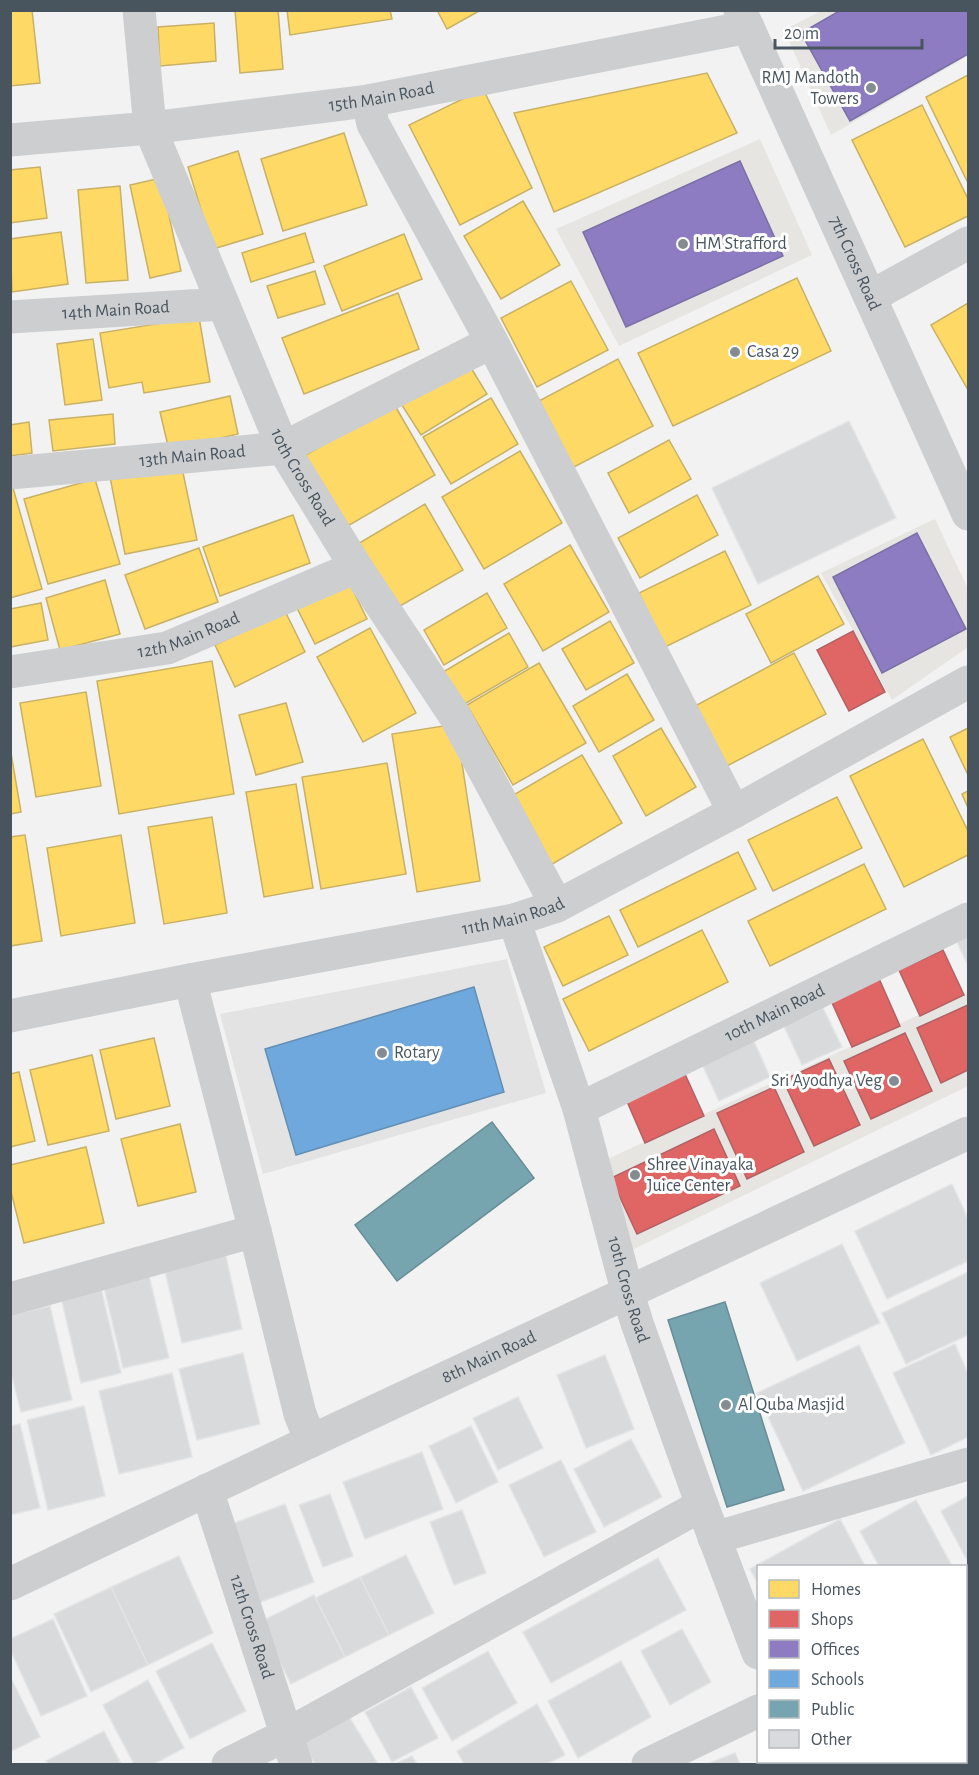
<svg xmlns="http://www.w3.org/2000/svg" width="979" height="1775" font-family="'Alegreya Sans',sans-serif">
<rect width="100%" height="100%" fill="#f2f2f2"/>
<g fill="#e6e5e1">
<polygon points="821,11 968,11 968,56 831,135 784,30"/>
<polygon points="760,139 812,255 619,346 556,229"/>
<polygon points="935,519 968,589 968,647 892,700 821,573"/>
<polygon points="968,992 968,1086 628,1252 601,1162"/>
</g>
<polygon fill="#e4e3e4" points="507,959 546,1093 263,1174 220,1014"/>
<g fill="#ffd966" stroke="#c8b164" stroke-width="1.5">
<polygon points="10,10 32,10 40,83 10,86"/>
<polygon points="235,10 278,10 283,69 240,73"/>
<polygon points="287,10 390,10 392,19 290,35"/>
<polygon points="437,10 481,10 447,29"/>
<polygon points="214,23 216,61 160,66 158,27"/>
<polygon points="707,73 737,133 554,212 514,113"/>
<polygon points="968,75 968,183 926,97"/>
<polygon points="483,89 532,188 460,225 409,125"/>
<polygon points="922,105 968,199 968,216 905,247 852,140"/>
<polygon points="344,133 367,205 283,231 261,159"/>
<polygon points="238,151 263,234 213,249 188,167"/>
<polygon points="40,167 47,218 10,223 10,170"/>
<polygon points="161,178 181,271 150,278 130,185"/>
<polygon points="120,186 128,280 86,283 78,190"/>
<polygon points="523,201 560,265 501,299 464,236"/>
<polygon points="61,232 68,284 12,292 10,239"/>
<polygon points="305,233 314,262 251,282 242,253"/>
<polygon points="404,234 422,279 342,311 324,266"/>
<polygon points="315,271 325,304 278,318 267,286"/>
<polygon points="797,278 831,351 673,426 638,353"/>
<polygon points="571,281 608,350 537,387 501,318"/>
<polygon points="398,293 419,349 304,394 282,338"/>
<polygon points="968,303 968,390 931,325"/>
<polygon points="199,317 210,382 144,393 142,382 109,388 100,333"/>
<polygon points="93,339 102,400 65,405 57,344"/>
<polygon points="465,358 487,394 421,435 398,399"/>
<polygon points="618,359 653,426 572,468 537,402"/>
<polygon points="230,396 238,434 169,450 160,412"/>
<polygon points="491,398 518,444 451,484 423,437"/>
<polygon points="394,404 435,475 346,527 304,456"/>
<polygon points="113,414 115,444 53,451 49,420"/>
<polygon points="29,422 32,453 10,456 10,425"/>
<polygon points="669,440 691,479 629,513 608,473"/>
<polygon points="520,451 562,523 484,569 442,497"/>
<polygon points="181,463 197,540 125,554 110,477"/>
<polygon points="95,479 120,564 48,584 24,499"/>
<polygon points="10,488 13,488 42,589 10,598"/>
<polygon points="697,495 718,535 640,578 618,538"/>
<polygon points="425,504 463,570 393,610 356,545"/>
<polygon points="293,515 310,563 220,596 203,547"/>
<polygon points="570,545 609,612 543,651 504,584"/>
<polygon points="199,548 218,602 145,629 125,575"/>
<polygon points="725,551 751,605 665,647 639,593"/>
<polygon points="818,576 844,624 771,663 746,614"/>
<polygon points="105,580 120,634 60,650 46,598"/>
<polygon points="348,580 367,619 315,644 296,606"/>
<polygon points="487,593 507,628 444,665 424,630"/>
<polygon points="41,603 48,640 10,647 10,609"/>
<polygon points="285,611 305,652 235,687 215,645"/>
<polygon points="610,621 634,663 586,690 562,649"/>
<polygon points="370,628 416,713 363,742 317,657"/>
<polygon points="509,633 528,667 461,706 443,672"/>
<polygon points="794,653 826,714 725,767 693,707"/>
<polygon points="212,661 234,794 119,814 97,681"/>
<polygon points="539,663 586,743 513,785 467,705"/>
<polygon points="627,674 654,720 599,752 573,706"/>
<polygon points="86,692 101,786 36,797 20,703"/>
<polygon points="286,703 303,762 256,775 239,715"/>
<polygon points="456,724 480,881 417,892 392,734"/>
<polygon points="661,728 696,787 646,816 613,756"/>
<polygon points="968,728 968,775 950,737"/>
<polygon points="923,739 968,831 968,855 904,887 850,776"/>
<polygon points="10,747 21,812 10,814"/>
<polygon points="582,755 622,823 549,866 510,797"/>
<polygon points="387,763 406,874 321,889 302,777"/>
<polygon points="296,784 313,888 264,897 246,792"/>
<polygon points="968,791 968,808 962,794"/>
<polygon points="837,797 862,848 773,891 748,840"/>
<polygon points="212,817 227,913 164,924 148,827"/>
<polygon points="25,835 42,941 10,946 10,837"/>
<polygon points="121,835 135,923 61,936 47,848"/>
<polygon points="738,852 756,889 638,947 620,910"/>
<polygon points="864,864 886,909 770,966 748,921"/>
<polygon points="609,916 628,955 563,986 544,947"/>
<polygon points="702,930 728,982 589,1051 563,999"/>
<polygon points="154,1038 170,1106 116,1119 100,1050"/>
<polygon points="92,1055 109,1131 48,1145 30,1070"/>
<polygon points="19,1072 35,1141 10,1147 10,1074"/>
<polygon points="180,1124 196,1192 138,1206 121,1139"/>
<polygon points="86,1147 104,1223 24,1243 10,1188 10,1165"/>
</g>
<g fill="#e06666" stroke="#b26164" stroke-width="1.5">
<polygon points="853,631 885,692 849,711 817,650"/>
<polygon points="943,950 964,995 920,1016 899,970"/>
<polygon points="877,974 900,1026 852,1047 829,996"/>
<polygon points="968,1005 968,1070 941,1083 917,1028"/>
<polygon points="905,1033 932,1091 871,1119 844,1061"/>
<polygon points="829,1059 860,1125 814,1146 783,1080"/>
<polygon points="684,1072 704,1116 645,1143 626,1099"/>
<polygon points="774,1087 804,1152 747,1179 717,1113"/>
<polygon points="714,1129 740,1186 637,1234 611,1178"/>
</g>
<g fill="#8e7cc3" stroke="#7970a5" stroke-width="1.5">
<polygon points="841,10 968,10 968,54 850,121 801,33"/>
<polygon points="740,161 783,256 626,327 583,232"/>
<polygon points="917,533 966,629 882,673 833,577"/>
</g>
<polygon fill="#6fa8dc" stroke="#638fb6" stroke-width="1.5" points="474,987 504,1092 296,1155 265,1049"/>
<g fill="#76a5af" stroke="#688d97" stroke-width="1.5">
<polygon points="492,1122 534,1178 397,1281 355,1225"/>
<polygon points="725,1302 784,1490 727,1507 668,1320"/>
</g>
<g fill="#d9dadc" stroke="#e3e4e5" stroke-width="1.5">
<polygon points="849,421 896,518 758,584 712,488"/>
<polygon points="968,926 968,966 953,933"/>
<polygon points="823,1008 842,1047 802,1065 784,1026"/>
<polygon points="752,1037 770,1077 719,1101 700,1060"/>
<polygon points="952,1184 968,1219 968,1261 887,1299 855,1231"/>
<polygon points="842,1244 880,1323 797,1361 760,1283"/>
<polygon points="225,1252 242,1329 182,1343 164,1267"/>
<polygon points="148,1272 169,1358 123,1368 103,1283"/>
<polygon points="968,1272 968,1335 906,1364 882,1313"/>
<polygon points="101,1288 121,1373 81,1383 61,1297"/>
<polygon points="50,1306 72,1400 21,1412 10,1369 10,1315"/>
<polygon points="955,1344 968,1374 968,1437 931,1455 893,1373"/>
<polygon points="859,1345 905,1443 803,1491 757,1393"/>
<polygon points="243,1353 260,1424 197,1440 179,1369"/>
<polygon points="605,1355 634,1429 586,1448 557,1375"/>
<polygon points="172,1373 192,1457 119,1474 99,1391"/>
<polygon points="518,1397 543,1448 498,1470 473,1418"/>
<polygon points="84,1406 105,1496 48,1510 27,1420"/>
<polygon points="20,1424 40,1508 10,1515 10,1426"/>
<polygon points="471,1426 498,1482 456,1503 429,1446"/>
<polygon points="631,1439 662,1497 604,1527 574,1469"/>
<polygon points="422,1452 443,1509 365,1539 343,1482"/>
<polygon points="561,1460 596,1532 544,1557 509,1485"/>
<polygon points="330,1494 353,1556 323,1567 299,1505"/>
<polygon points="968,1496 968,1562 941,1511"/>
<polygon points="916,1500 952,1566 879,1566 860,1531"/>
<polygon points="285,1504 314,1582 258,1603 229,1525"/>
<polygon points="462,1510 486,1573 454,1585 430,1522"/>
<polygon points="840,1519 865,1566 758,1566 758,1584 750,1569"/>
<polygon points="406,1555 434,1613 389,1635 360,1577"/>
<polygon points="179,1556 213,1633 148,1665 111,1587"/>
<polygon points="658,1558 686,1610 551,1683 523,1632"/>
<polygon points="360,1577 389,1635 345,1657 315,1598"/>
<polygon points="111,1587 148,1665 91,1692 54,1614"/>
<polygon points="314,1595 345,1657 291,1684 260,1622"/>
<polygon points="53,1619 87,1696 41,1716 10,1649 10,1639"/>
<polygon points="682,1629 711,1682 670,1705 641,1651"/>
<polygon points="212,1643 246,1711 190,1739 156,1671"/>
<polygon points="968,1645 968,1664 966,1659 966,1646"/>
<polygon points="488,1651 517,1703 452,1741 422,1688"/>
<polygon points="621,1661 651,1717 578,1758 548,1701"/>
<polygon points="966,1669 968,1678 968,1729 966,1730"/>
<polygon points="12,1680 40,1737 10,1752 10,1681"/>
<polygon points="148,1680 184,1748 154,1764 134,1764 103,1705"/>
<polygon points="411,1687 438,1738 392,1762 365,1712"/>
<polygon points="537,1704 565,1755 547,1764 464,1764 457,1751"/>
<polygon points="348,1715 378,1764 315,1764 302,1743"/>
<polygon points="104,1731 121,1764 48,1764 46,1761"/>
<polygon points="968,1744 968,1764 938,1764 937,1762 966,1762 966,1745"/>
<polygon points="735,1753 740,1764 707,1764"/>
<polygon points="412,1756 417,1764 395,1764"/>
<polygon points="817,1762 910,1762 903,1764 819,1764"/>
<polygon points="910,1762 929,1762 930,1764 903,1764"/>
</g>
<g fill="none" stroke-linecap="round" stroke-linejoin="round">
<g stroke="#ccced0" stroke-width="33">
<path id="s1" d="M139,10L150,128L283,448L356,567L455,716L557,906"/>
<path id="s2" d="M740,10L968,514"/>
<polyline points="368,101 373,124 492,342 734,812"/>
<path id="s3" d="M10,140L150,128L368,101L748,27"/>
<polyline points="870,297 968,243"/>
<path id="s4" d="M10,317L223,304"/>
<path id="s5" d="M10,473L283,448L492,342"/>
<path id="s6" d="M10,672L167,648L356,567"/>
<path id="s7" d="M514,920L579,1109L628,1294L637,1323L702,1505L758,1653"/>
<polyline points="190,980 255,1231 300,1414 311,1441"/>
<path id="s8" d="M10,1016L190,980L514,920L557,906L734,812L968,682"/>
<path id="s9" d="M579,1109L968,919"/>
<polyline points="10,1299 255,1231"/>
<path id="s10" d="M207,1490L296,1764"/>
<polyline points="714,1538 968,1464"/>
<polyline points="966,1616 968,1615"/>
<polyline points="796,1762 797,1764"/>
<polyline points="228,1764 286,1735 702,1505"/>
<polyline points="648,1764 758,1711"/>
</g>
<path stroke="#ccced0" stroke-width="33" id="s11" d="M10,1584L311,1441L968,1133"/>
</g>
<g fill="#848c92" stroke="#fff" stroke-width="2">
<circle cx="871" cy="88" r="6"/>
<circle cx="683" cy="244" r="6"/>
<circle cx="735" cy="352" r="6"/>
<circle cx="382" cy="1053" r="6"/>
<circle cx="894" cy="1081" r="6"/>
<circle cx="635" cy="1175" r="6"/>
<circle cx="726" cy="1405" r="6"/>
</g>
<g text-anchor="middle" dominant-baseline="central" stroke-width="6" stroke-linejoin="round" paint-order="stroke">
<g font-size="18" fill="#48555f" stroke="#fff" text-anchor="start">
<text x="859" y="78" text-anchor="end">RMJ Mandoth<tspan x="859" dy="21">Towers</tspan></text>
<text x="695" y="244">HM Strafford</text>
<text x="747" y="352">Casa 29</text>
<text x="394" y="1053">Rotary</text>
<text x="882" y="1081" text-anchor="end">Sri Ayodhya Veg</text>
<text x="647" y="1165">Shree Vinayaka<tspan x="647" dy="21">Juice Center</tspan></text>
<text x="738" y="1405">Al Quba Masjid</text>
</g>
<g font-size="18" fill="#48555f" stroke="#fff">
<text stroke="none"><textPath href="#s3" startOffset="374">15th Main Road</textPath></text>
<text stroke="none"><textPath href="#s2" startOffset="278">7th Cross Road</textPath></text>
<text stroke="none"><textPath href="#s4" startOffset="106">14th Main Road</textPath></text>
<text stroke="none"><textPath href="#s5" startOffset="183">13th Main Road</textPath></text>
<text stroke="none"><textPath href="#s1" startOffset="500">10th Cross Road</textPath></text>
<text stroke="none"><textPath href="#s6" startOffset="183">12th Main Road</textPath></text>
<text stroke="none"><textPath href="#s8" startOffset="513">11th Main Road</textPath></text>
<text stroke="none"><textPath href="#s9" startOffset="218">10th Main Road</textPath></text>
<text stroke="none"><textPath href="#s7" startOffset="387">10th Cross Road</textPath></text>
<text stroke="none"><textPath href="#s11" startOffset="530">8th Main Road</textPath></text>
<text stroke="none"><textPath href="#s10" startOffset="144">12th Cross Road</textPath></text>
</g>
</g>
<rect width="979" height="1775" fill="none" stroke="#48555f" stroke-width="24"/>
<rect x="757" y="1565" width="210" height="198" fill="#ffffff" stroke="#b6bbbf" stroke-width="1.5"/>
<rect x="769" y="1580" width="30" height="18" fill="#ffd966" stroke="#b6bbbf" stroke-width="1.5"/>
<text x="811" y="1595" font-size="18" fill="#48555f">Homes</text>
<rect x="769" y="1610" width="30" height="18" fill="#e06666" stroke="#b6bbbf" stroke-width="1.5"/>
<text x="811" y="1625" font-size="18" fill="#48555f">Shops</text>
<rect x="769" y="1640" width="30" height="18" fill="#8e7cc3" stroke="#b6bbbf" stroke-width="1.5"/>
<text x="811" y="1655" font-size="18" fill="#48555f">Offices</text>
<rect x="769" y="1670" width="30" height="18" fill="#6fa8dc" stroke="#b6bbbf" stroke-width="1.5"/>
<text x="811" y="1685" font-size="18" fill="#48555f">Schools</text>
<rect x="769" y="1700" width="30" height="18" fill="#76a5af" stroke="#b6bbbf" stroke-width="1.5"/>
<text x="811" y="1715" font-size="18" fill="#48555f">Public</text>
<rect x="769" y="1730" width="30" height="18" fill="#d9dadc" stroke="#b6bbbf" stroke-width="1.5"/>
<text x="811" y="1745" font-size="18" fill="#48555f">Other</text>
<path d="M775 39v9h147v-9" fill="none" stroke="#48555f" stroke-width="3"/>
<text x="784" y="39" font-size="18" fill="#48555f" stroke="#ffffff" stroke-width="4.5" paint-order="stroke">20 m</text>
</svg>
